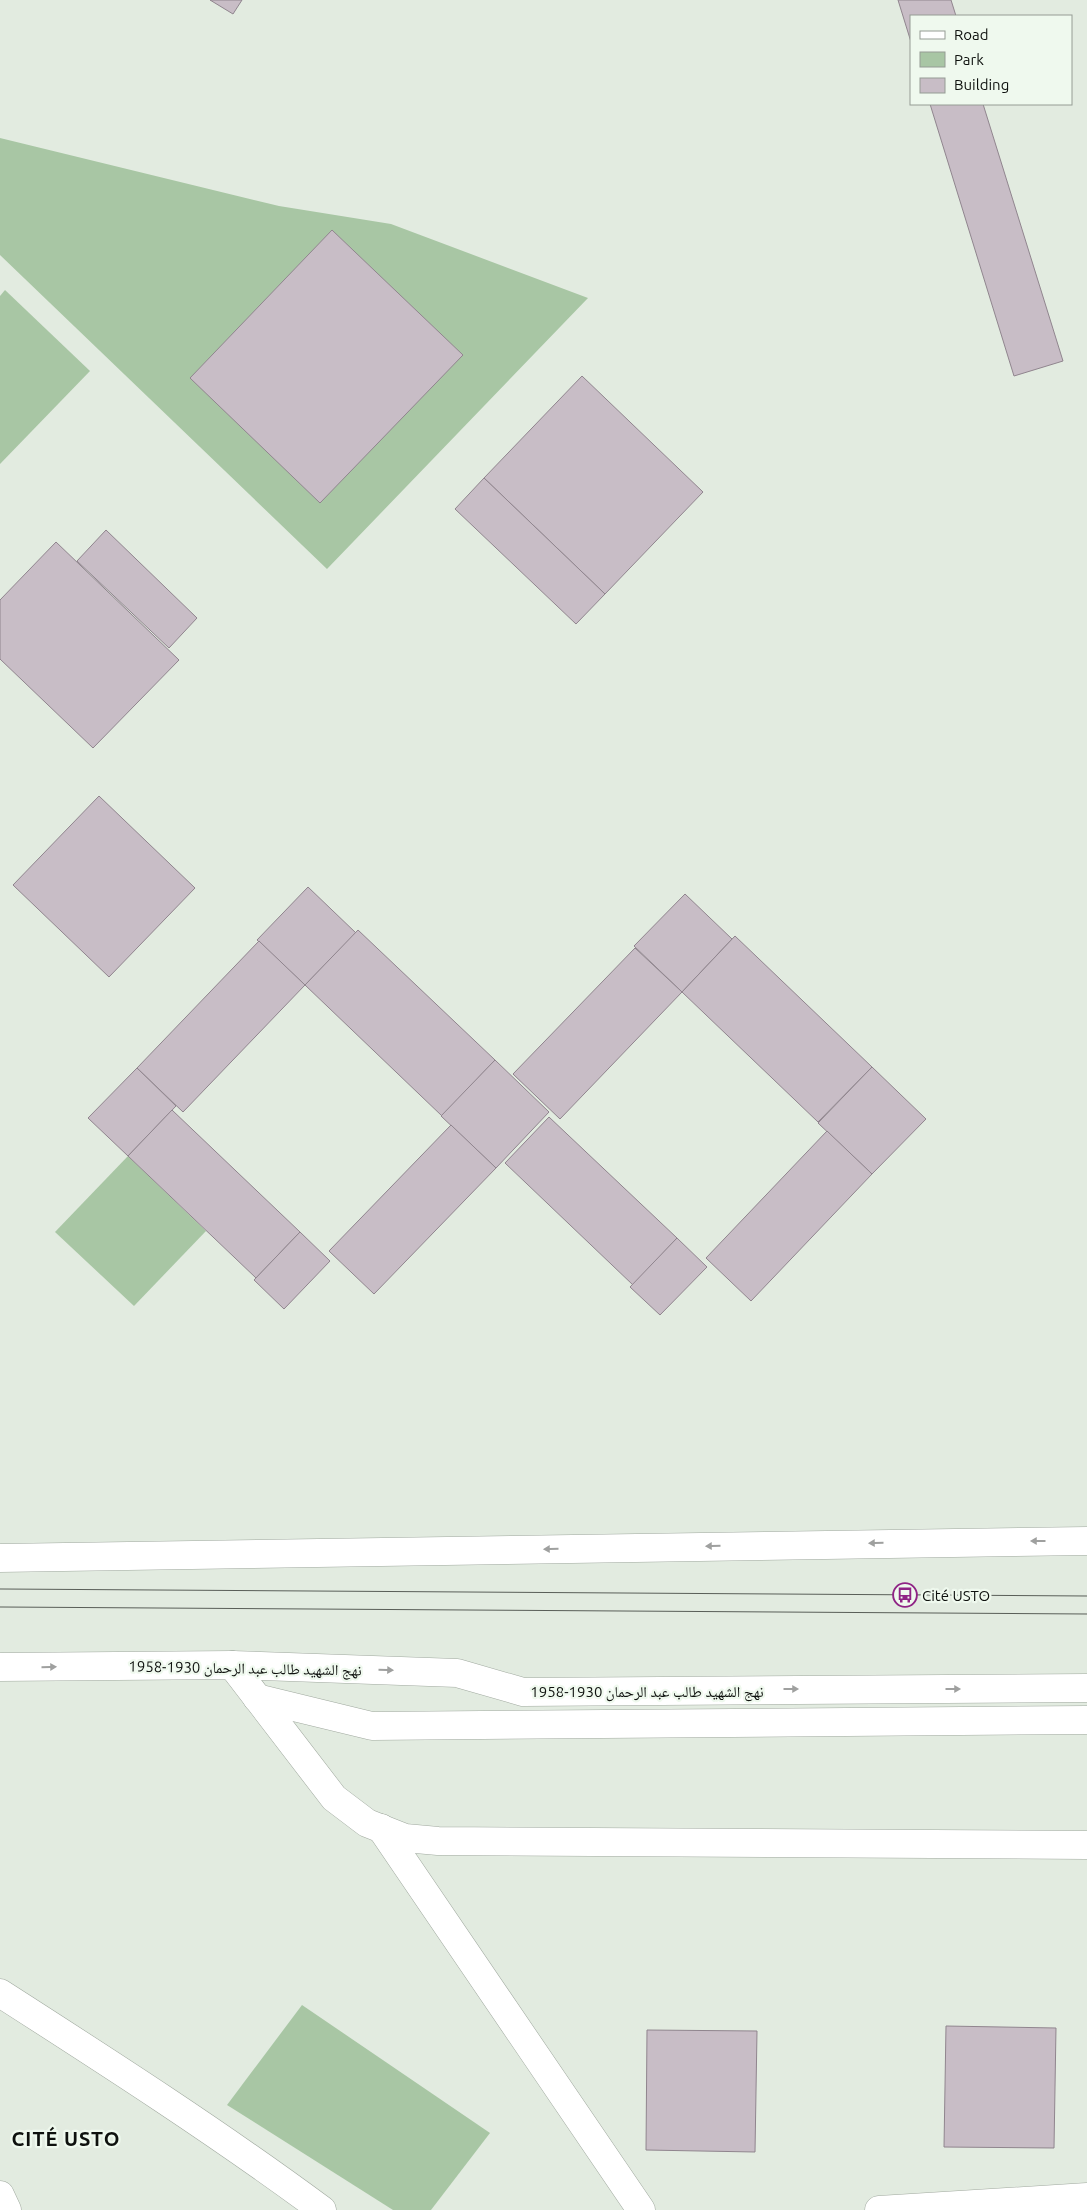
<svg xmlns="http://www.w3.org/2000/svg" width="1087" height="2210" font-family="Ubuntu,'Noto Naskh Arabic',sans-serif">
<rect width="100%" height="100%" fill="#e2ebe0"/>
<g fill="#a8c6a4">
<polygon points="0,138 279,206 391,224 588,298 327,569 0,255"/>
<polygon points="5,290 90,371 0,464 0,296"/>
<polygon points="128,1156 206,1231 134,1306 55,1232"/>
<polygon points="302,2005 490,2133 431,2210 393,2210 227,2105"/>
</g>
<g fill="#c8bdc6" stroke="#90858e">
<polygon points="210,0 242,0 233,14"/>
<polygon points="898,0 951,0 956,16 911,16 911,42"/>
<polygon points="930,104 983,104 1063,361 1014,376"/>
<polygon points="332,230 463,355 320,503 190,378"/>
<polygon points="582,376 703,492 605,594 484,478"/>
<polygon points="484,478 605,594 576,624 455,509"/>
<polygon points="106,530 197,618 169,648 77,561"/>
<polygon points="56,542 179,660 93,748 0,659 0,600"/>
<polygon points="99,796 195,888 109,977 13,885"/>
<polygon points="308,887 356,933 305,985 257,940"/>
<polygon points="685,894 732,939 682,992 634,946"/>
<polygon points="358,930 495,1060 442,1116 305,985"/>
<polygon points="735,936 872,1067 818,1122 682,992"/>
<polygon points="259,941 305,985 183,1112 137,1068"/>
<polygon points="635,948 682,992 560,1119 513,1074"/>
<polygon points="495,1060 549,1112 496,1168 441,1116"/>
<polygon points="872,1067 926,1119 872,1174 818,1123"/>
<polygon points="137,1068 176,1106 128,1156 88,1118"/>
<polygon points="172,1110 300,1232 256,1278 128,1156"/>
<polygon points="549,1117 677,1238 633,1285 505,1163"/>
<polygon points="451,1125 496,1168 374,1294 329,1251"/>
<polygon points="827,1131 872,1174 751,1301 706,1258"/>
<polygon points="300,1232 330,1261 284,1309 254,1280"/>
<polygon points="677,1238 707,1267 660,1315 630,1287"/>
<polygon points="946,2026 1056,2028 1054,2148 944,2147"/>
<polygon points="647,2030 757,2031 755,2152 646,2150"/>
</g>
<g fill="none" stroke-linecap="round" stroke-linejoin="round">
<g stroke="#a0a99f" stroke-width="29">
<g id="minor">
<polyline points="232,1665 334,1798 367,1823 405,1838 438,1841 1087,1845"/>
<polyline points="257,1698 372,1726 1087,1720"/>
<polyline points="381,1828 641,2210"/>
<path d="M0,1993C109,2063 218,2133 322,2210"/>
<polyline points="0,2195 7,2210"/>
<polyline points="879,2210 1087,2197"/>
</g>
</g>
<g stroke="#a0a99f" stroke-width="29">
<g id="major">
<polyline points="0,1558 1087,1541"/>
<polyline points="0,1667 232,1665 457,1673 523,1692 1087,1688"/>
</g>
</g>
<use href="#minor" stroke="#fff" stroke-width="28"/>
<use href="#major" stroke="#fff" stroke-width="28"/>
<g stroke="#595e58" stroke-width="1">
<polyline points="0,1589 1087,1596"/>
<polyline points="0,1607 1087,1614"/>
</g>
</g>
<defs><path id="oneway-solid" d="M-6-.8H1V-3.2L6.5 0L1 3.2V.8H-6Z" transform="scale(1.25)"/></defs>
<g fill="#9fa09f">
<use href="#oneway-solid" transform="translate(1038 1541) rotate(180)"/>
<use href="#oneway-solid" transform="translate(876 1543) rotate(179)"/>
<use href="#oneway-solid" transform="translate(713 1546) rotate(179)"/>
<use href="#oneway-solid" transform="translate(551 1549) rotate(179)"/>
<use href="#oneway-solid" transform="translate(49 1667) rotate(-1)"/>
<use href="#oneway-solid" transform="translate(386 1670) rotate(2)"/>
<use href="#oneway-solid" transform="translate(791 1689)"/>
<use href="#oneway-solid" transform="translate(953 1689)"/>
</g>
<defs>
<g id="bus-ring" transform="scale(1.25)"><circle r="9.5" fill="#eff9ee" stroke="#8f2385" stroke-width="1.5"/><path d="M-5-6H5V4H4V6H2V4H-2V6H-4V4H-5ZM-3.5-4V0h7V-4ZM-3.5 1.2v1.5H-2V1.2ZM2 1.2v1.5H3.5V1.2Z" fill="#8f2385"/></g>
</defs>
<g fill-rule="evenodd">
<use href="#bus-ring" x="905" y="1595"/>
</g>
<g text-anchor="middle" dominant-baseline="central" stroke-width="4.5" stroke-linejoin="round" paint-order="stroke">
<g font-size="15" fill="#0e110e" stroke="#eff9ee" text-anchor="start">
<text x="922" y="1595">Cité USTO</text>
</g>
<g font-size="15" fill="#0e110e" stroke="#eff9ee">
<text transform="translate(245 1668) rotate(1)">نهج الشهيد طالب عبد الرحمان 1930-1958</text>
<text x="647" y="1691">نهج الشهيد طالب عبد الرحمان 1930-1958</text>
</g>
<g font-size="20" font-weight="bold" letter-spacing="1" fill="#0e110e" stroke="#eff9ee">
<text x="66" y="2138">CITÉ USTO</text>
</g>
</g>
<rect x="910" y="15" width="162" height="90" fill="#eff9ee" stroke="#959c94"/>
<rect x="920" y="31" width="25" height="8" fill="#ffffff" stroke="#959c94"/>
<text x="954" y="40" font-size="15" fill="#0e110e">Road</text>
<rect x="920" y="52" width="25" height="15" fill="#a8c6a4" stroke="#959c94"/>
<text x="954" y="65" font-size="15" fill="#0e110e">Park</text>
<rect x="920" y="78" width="25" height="15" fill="#c8bdc6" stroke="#959c94"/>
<text x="954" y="90" font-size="15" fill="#0e110e">Building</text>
</svg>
